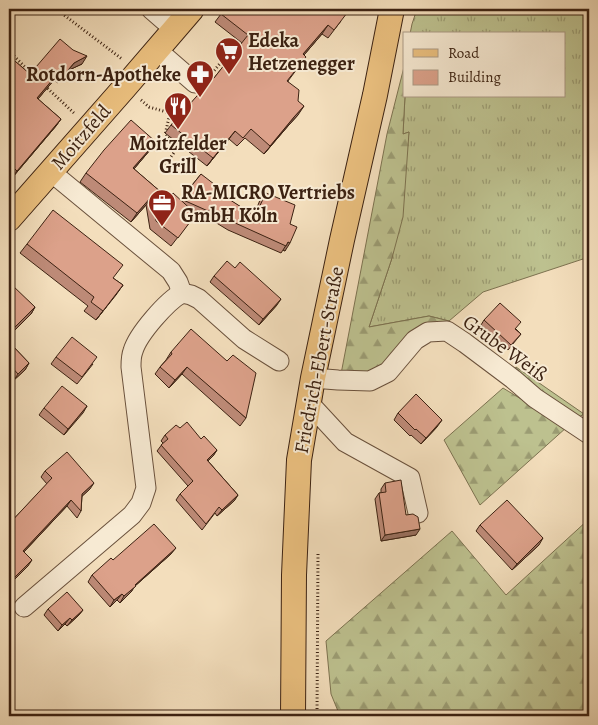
<svg xmlns="http://www.w3.org/2000/svg" width="598" height="725" font-family="Alegreya,serif">
<defs>
<pattern id="grass-tufts" width="24" height="20" patternUnits="userSpaceOnUse" patternTransform="scale(1.25)"><rect width="24" height="20" fill="#bdc18f"/><path d="M3 7l-1-3M5 7V3M7 7l1-3M15 17l-1-3M17 17v-4M19 17l1-3" fill="none" stroke="#9b9c73"/></pattern>
<pattern id="forest-firs" width="22" height="20" patternUnits="userSpaceOnUse" patternTransform="scale(1.25)"><rect width="22" height="20" fill="#bdc18f"/><path d="M5 1l3.5 6h-7zM16 11l3.5 6h-7z" fill="#9b9c73"/></pattern>
</defs>
<rect width="100%" height="100%" fill="#f3debc"/>
<filter id="stains"><feTurbulence type="fractalNoise" baseFrequency=".004" numOctaves="4"/><feColorMatrix values="0 0 0 0 .2 0 0 0 0 .09 0 0 0 0 .02 0 0 0 .5 -.17"/></filter>
<radialGradient id="worn" r=".72"><stop offset=".6" stop-color="#630" stop-opacity="0"/><stop offset="1" stop-color="#630" stop-opacity=".3"/></radialGradient>
<polygon fill="url(#grass-tufts)" stroke="#7c7250" points="417,9 505,9 506,11 525,9 589,9 589,257 483,292 449,321 429,316 369,327 392,258 409,132 403,134 405,96 564,96 564,34 410,34 412,24"/>
<g fill="url(#forest-firs)" stroke="#7c7250">
<polygon points="404,67 405,96 403,134 409,132 403,217 392,258 369,327 429,316 449,321 450,326 370,377 341,374 387,134"/>
<polygon points="516,367 584,414 579,417 513,372"/>
<polygon points="503,388 567,427 480,505 444,440"/>
<polygon points="589,519 589,716 340,716 331,694 326,641 452,531 506,595"/>
</g>
<g fill="none" stroke-linecap="round" stroke-linejoin="round">
<g stroke="#6a513c" stroke-width="21">
<g id="minor">
<polyline points="151,9 174,29"/>
<polyline points="157,50 195,83"/>
<polyline points="51,172 171,271 178,282 182,293 191,295 199,299 244,339 279,361"/>
<polyline points="313,378 338,380 370,381 388,372 415,340 428,332 447,331 465,343 513,379 535,398 589,434"/>
<polyline points="308,402 345,442 410,478 418,513"/>
<path d="M24,607L132,515L141,503L146,488L131,367C131,361 131,356 133,351C138,334 167,301 182,293"/>
</g>
</g>
<g stroke="#3c2212" stroke-width="26">
<g id="major">
<polyline points="9,219 125,87 192,9"/>
<polyline points="293,716 294,575 299,460 313,378 342,240 375,95 392,9"/>
</g>
</g>
<g stroke="#3c2212" stroke-width="3" stroke-dasharray="1 2.5" stroke-linecap="butt">
<polyline points="56,9 122,59"/>
<polyline points="9,20 18,9"/>
<polyline points="9,51 33,75"/>
<polyline points="210,76 233,47"/>
<polyline points="45,86 75,114"/>
<polyline points="141,100 149,107 170,113"/>
<polyline points="163,168 178,147 165,135 170,113 184,96"/>
<polyline points="317,716 318,554"/>
</g>
<use href="#minor" stroke="#f7ead3" stroke-width="19"/>
<use href="#major" stroke="#eabf7e" stroke-width="24"/>
</g>
<g fill="#bd8a77" stroke="#3c2212">
<polygon points="221,14 341,21 328,38 322,34 304,55 300,65 288,81 298,115 288,126 264,154 245,138 237,146 229,139 207,166 165,133 171,125 214,78 242,43 215,22"/>
<polygon points="9,56 30,74 82,64 69,70 58,83 54,80 38,99 61,119 56,126 12,178 10,177 9,178"/>
<polygon points="156,142 150,150 134,169 169,199 180,200 201,174 221,195 254,215 260,200 266,193 290,224 285,251 283,250 281,253 228,230 205,216 203,219 195,215 171,246 150,229 146,205 131,222 80,182 86,173"/>
<polygon points="27,244 113,278 123,285 96,320 84,311 88,306 20,253"/>
<polygon points="214,276 277,305 259,325 210,282"/>
<polygon points="9,284 35,307 31,314 10,335 9,334"/>
<polygon points="484,320 516,329 521,334 508,350 481,325"/>
<polygon points="9,342 29,363 25,370 14,380 9,375"/>
<polygon points="171,352 246,418 240,426 182,374 169,388 155,374 160,367 166,360"/>
<polygon points="56,357 93,364 77,384 51,364"/>
<polygon points="87,406 64,435 39,415 44,408"/>
<polygon points="432,412 437,427 421,444 411,435 410,436 394,420 398,413"/>
<polygon points="180,428 201,439 217,450 213,456 208,461 238,495 234,501 217,516 215,513 202,530 176,500 180,494 188,486 157,451 163,443 161,441 165,435"/>
<polygon points="45,471 90,489 82,496 81,511 77,518 67,506 24,552 28,566 10,584 9,583 9,524 47,484 41,477"/>
<polygon points="385,483 406,515 416,535 381,541 375,499 379,493 381,493 381,489"/>
<polygon points="480,525 539,545 512,570 476,531"/>
<polygon points="171,554 135,586 131,592 120,603 117,600 110,607 88,582 92,575 113,560"/>
<polygon points="48,609 83,610 78,616 67,626 65,624 58,631 44,615"/>
</g>
<g fill="#9a7161" stroke="#3c2212">
<polygon points="328,25 322,34 297,63 303,54"/>
<polygon points="87,56 82,64 69,70 58,83 74,63"/>
<polygon points="59,72 54,80 32,106 37,98"/>
<polygon points="304,106 298,115 288,126 264,154 294,117"/>
<polygon points="61,119 56,126 12,178 17,171"/>
<polygon points="235,131 229,139 207,166 213,158"/>
<polygon points="156,142 150,150 127,177 133,168"/>
<polygon points="152,196 146,205 131,222 137,213"/>
<polygon points="288,242 290,243 285,251 283,250"/>
<polygon points="123,285 116,295 96,320 103,311"/>
<polygon points="281,299 277,305 259,325 263,319"/>
<polygon points="35,307 31,314 10,335 14,328"/>
<polygon points="29,363 25,370 14,380 18,374"/>
<polygon points="187,367 182,374 169,388 175,380"/>
<polygon points="87,406 83,413 64,435 68,429"/>
<polygon points="442,420 437,427 421,444 426,438"/>
<polygon points="217,450 213,456 202,466 207,460"/>
<polygon points="94,483 90,489 78,500 82,494"/>
<polygon points="238,495 234,501 217,516 222,510"/>
<polygon points="71,500 67,506 19,557 23,551"/>
<polygon points="420,529 416,535 381,541 385,535"/>
<polygon points="543,538 539,545 512,570 517,564"/>
<polygon points="176,548 171,554 135,586 131,592 120,603 124,596 135,585"/>
<polygon points="32,560 28,566 10,584 14,578"/>
<polygon points="122,594 117,600 110,607 114,600"/>
<polygon points="83,610 78,616 67,626 72,620"/>
<polygon points="70,618 65,624 58,631 62,625"/>
</g>
<g fill="#dca18a" stroke="#3c2212">
<polygon points="225,9 342,9 347,13 334,30 328,25 303,54 306,57 287,81 299,90 298,101 304,106 294,117 270,146 251,129 243,138 235,131 213,158 171,125 213,78 214,78 248,35 221,14"/>
<polygon points="60,39 73,50 87,56 74,63 63,76 59,72 37,98 61,119 17,171 15,169 9,176 9,56 30,74"/>
<polygon points="131,120 156,142 133,168 169,199 173,193 196,214 178,238 156,221 152,196 137,213 86,173 104,150"/>
<polygon points="201,174 223,191 221,194 255,216 266,193 295,205 290,224 297,227 290,243 288,242 286,246 233,222 211,208 208,211 181,199"/>
<polygon points="53,210 123,265 113,278 123,285 103,311 91,302 94,297 27,244"/>
<polygon points="227,261 235,268 240,262 281,299 263,319 214,276"/>
<polygon points="9,284 10,286 12,285 35,307 14,328 9,323"/>
<polygon points="500,303 521,322 515,329 521,334 511,345 484,320"/>
<polygon points="191,329 227,361 233,355 256,373 246,418 187,367 175,380 160,367 172,354 171,352"/>
<polygon points="72,337 97,357 82,377 56,357"/>
<polygon points="9,342 29,363 18,374 9,364"/>
<polygon points="62,386 87,406 68,429 44,408"/>
<polygon points="416,394 442,420 426,438 416,429 415,430 398,413"/>
<polygon points="187,422 201,439 204,436 217,450 207,460 238,495 222,510 219,507 206,524 180,494 193,481 161,445 168,439 165,435 176,425 180,428"/>
<polygon points="67,452 94,483 82,494 81,511 71,500 23,551 32,560 14,578 9,573 9,524 52,478 45,471"/>
<polygon points="401,480 406,515 413,514 418,517 420,529 385,535 379,493 386,492 385,483"/>
<polygon points="507,500 543,538 517,564 480,525"/>
<polygon points="154,524 176,548 135,585 136,586 124,596 122,594 114,600 92,575 111,558 113,560"/>
<polygon points="67,592 83,610 72,620 70,618 62,625 48,609"/>
</g>
<defs>
<g id="supermarket-pin" transform="scale(1.4375)"><path d="M0 17L-7.5 6A9.5 9.5 0 1 1 7.5 6Z" fill="#8f2418" stroke="#f7ead3"/><path d="M-6-5.5h2.5l.6 2H6L4.5 2H-2.5L-4.4-4H-6ZM-1.5 3.2a1.3 1.3 0 1 0 .1 0ZM3 3.2a1.3 1.3 0 1 0 .1 0Z" fill="#fff"/></g>
<g id="pharmacy-pin" transform="scale(1.4375)"><path d="M0 17L-7.5 6A9.5 9.5 0 1 1 7.5 6Z" fill="#8f2418" stroke="#f7ead3"/><path d="M-2-6h4v4h4v4h-4v4h-4v-4h-4v-4h4Z" fill="#fff"/></g>
<g id="restaurant-pin" transform="scale(1.4375)"><path d="M0 17L-7.5 6A9.5 9.5 0 1 1 7.5 6Z" fill="#8f2418" stroke="#f7ead3"/><path d="M-5-6h1v4h1v-4h1v4h1v-4h1v5L-1.5 .5V6h-2V.5L-5-1ZM5-6V6H3V1.5H1.5Q1.5-4 5-6Z" fill="#fff"/></g>
<g id="office-pin" transform="scale(1.4375)"><path d="M0 17L-7.5 6A9.5 9.5 0 1 1 7.5 6Z" fill="#8f2418" stroke="#f7ead3"/><path d="M-6-3h4V-5.5h4V-3h4V5H-6ZM-1-4.5V-3h2v-1.5ZM-6 0V1H6V0Z" fill="#fff"/></g>
</defs>
<g fill-rule="evenodd">
<use href="#supermarket-pin" x="229" y="51"/>
<use href="#pharmacy-pin" x="200" y="74"/>
<use href="#restaurant-pin" x="178" y="106"/>
<use href="#office-pin" x="162" y="203"/>
</g>
<g text-anchor="middle" dominant-baseline="central" stroke-width="4" stroke-linejoin="round" paint-order="stroke">
<g font-size="20" font-weight="bold" fill="#3c2212" stroke="#f7ead3" text-anchor="start">
<text x="248" y="40">Edeka<tspan x="248" dy="23">Hetzenegger</tspan></text>
<text x="181" y="74" text-anchor="end">Rotdorn-Apotheke</text>
<text x="178" y="143" text-anchor="middle">Moitzfelder<tspan x="178" dy="23">Grill</tspan></text>
<text x="181" y="192">RA-MICRO Vertriebs<tspan x="181" dy="23">GmbH Köln</tspan></text>
</g>
<g font-size="20" fill="#3c2212" stroke="#f7ead3">
<text transform="translate(81 137) rotate(-49)">Moitzfeld</text>
<text transform="translate(505 348) rotate(36)">Grube Weiß</text>
<text transform="translate(319 360) rotate(-79)">Friedrich-Ebert-Straße</text>
</g>
</g>
<rect width="598" height="725" fill="none" stroke="#f3debc" stroke-width="30"/>
<rect x="10" y="10" width="578" height="705" fill="none" stroke="#3c2212" stroke-width="2.5"/>
<rect x="15" y="15" width="568" height="695" fill="none" stroke="#3c2212"/>
<rect x="403" y="32" width="162" height="65" fill="#f7ead3" stroke="#ac9a86"/>
<rect x="413" y="49" width="25" height="8" fill="#eabf7e" stroke="#ac9a86"/>
<text x="448" y="58" font-size="15" fill="#3c2212">Road</text>
<rect x="413" y="70" width="25" height="15" fill="#dca18a" stroke="#ac9a86"/>
<text x="448" y="82" font-size="15" fill="#3c2212">Building</text>
<rect width="100%" height="100%" filter="url(#stains)"/>
<rect width="100%" height="100%" fill="url(#worn)"/>
</svg>
